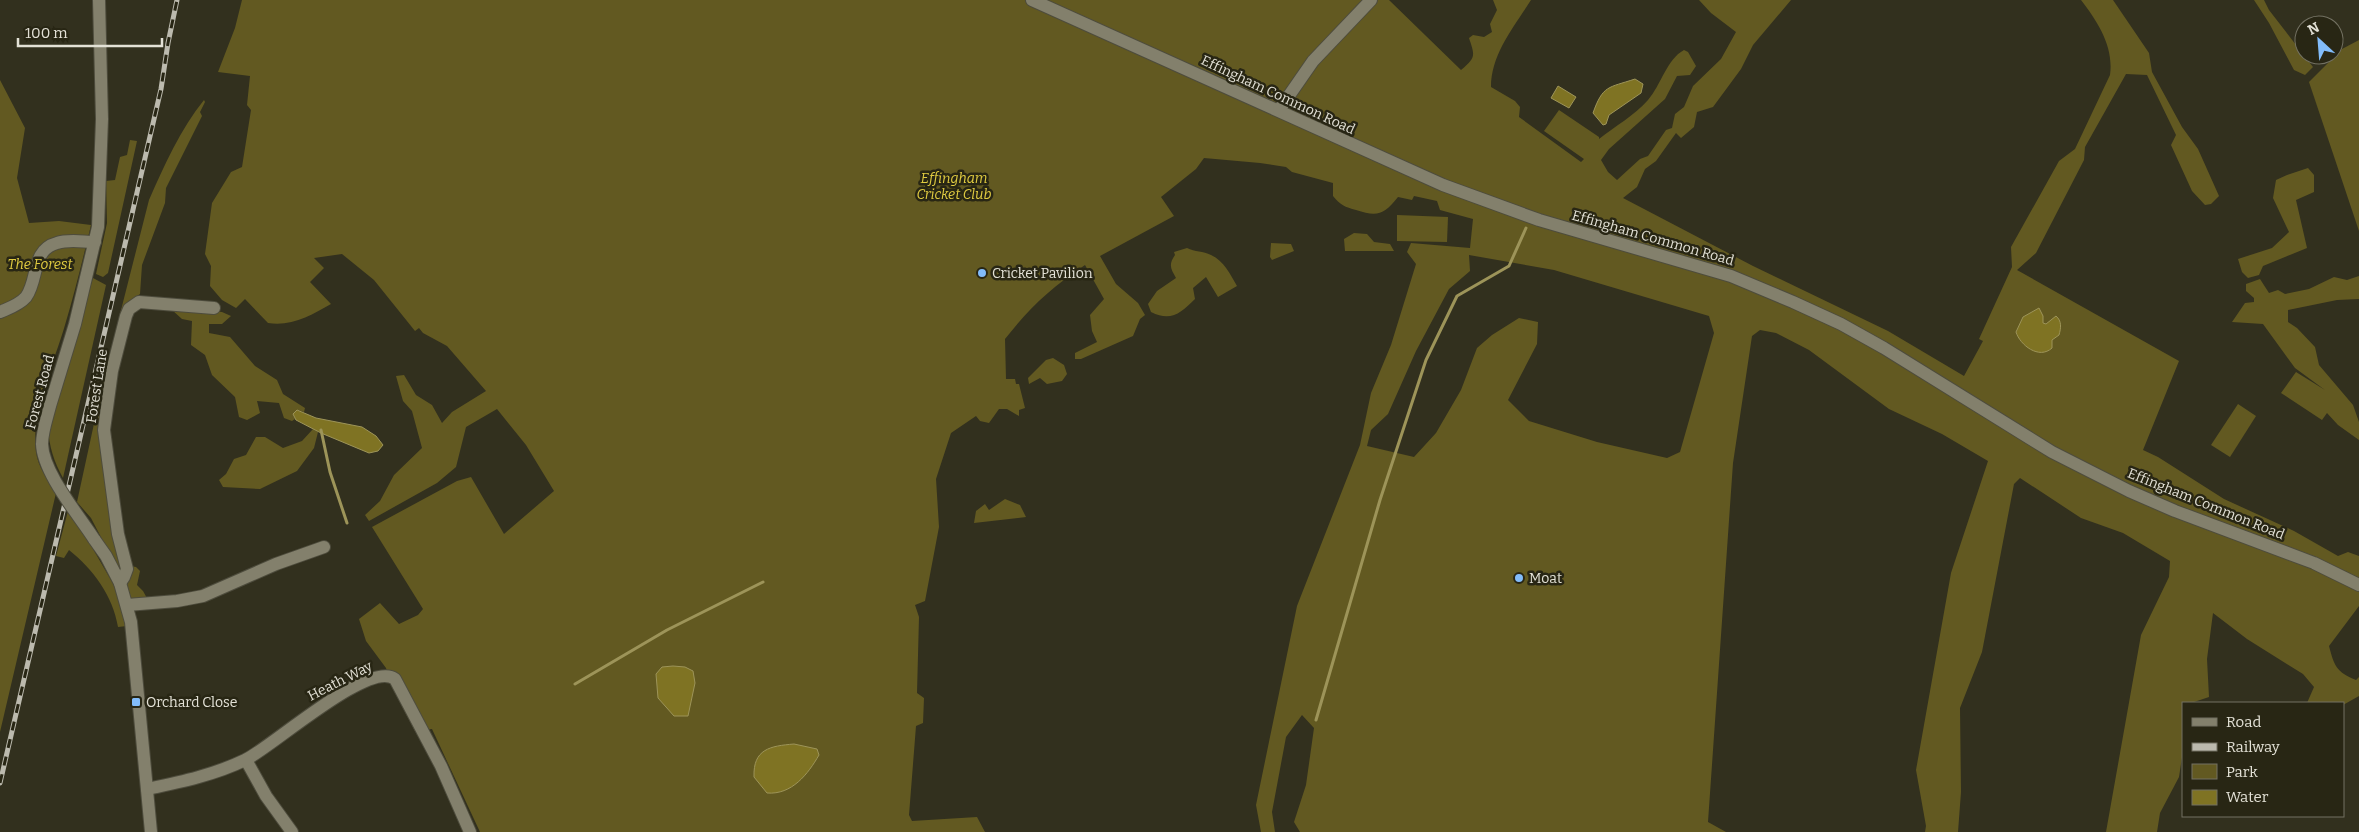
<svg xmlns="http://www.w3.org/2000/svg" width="2359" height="832" font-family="Bitter,serif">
<rect width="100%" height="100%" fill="#32301e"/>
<g fill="#625921" fill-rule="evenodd">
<path d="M242,0H1389L1461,70C1476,57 1475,56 1469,38L1473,35L1484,37L1492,32L1490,24L1497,10L1493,0H1531C1514,27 1491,54 1491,87L1515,101L1520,107L1519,117L1581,162L1584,159L1544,131L1559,110L1599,137V139C1614,127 1635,115 1648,100C1661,85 1667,59 1684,50L1688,52L1696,66L1690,75L1677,76L1665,99L1609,149L1601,160L1608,172L1617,180L1640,159L1648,156L1666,130L1672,128L1675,114L1684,107L1693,86L1721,59L1736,32L1711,13L1699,0H1791L1753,45L1741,69L1713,107L1697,112L1694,127L1681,138L1676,133L1656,161L1645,169L1637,187L1623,198L1753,266L1888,331L1964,376L1983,341L1979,339L2012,267L2011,247L2059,161L2075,149L2110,75C2114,47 2098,22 2081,0H2113L2149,53L2152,72L2182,127L2198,149L2219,196L2211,204L2205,205L2192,191L2171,145L2176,135L2147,75L2126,74L2085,147L2084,160L2036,253L2017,270L2179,361L2143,450L2158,457L2224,499L2294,531L2338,556L2348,552L2359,556V606L2329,646C2334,665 2336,672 2356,680L2359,677V696L2343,705V703H2307L2314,687L2303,674L2247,639L2213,613L2207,659L2209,697L2191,703H2183V751L2179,777L2160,813L2157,832H2106L2141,635L2169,577L2170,561L2123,533L2081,518L2020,478L2014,484L1982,652L1960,708L1961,792L1958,832H1925L1926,826L1916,770L1951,573L1988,461L1942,434L1889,409L1809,350L1776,333L1760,330L1752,336L1733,463L1708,822L1726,832H1300L1294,822L1306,785L1314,728L1302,715L1286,737L1272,812L1275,832H1261L1256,805L1297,606L1360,445L1371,393L1391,345L1416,264L1407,252L1411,243L1470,248L1473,219L1440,210L1437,201L1414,196L1412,200L1398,197C1384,215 1377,217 1356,210C1345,207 1340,205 1333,196V183L1292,172L1286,167L1260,163L1204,158L1196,169L1161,197L1174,216L1100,256L1116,284L1138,303L1145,315L1140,319L1133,336L1081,359H1075V353L1097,342L1092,331L1090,315L1104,299L1085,265C1051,288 1030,307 1005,339L1006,379H1015L1016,384H1019L1025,408L1019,410V416L1007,409H999L989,423L980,421L976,416L951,433L936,479L939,527L925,601L915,605L919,617L917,693L924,698L923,723L916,726L909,815L912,821L977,817L985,832H480L432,729L415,731L391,685L386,668L366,641L359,619L380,603L399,624L418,615L423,609L372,527L457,481L471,477L504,534L554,491L526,445L497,409L466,427L456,467L437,483L369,521L365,515L380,501L394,475L422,448L412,411L403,401L396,376L404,375L416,395L432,405L442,423L452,412L486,391L447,346L423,333L419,328L415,331L374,280L342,254L314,258L324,268L310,282L331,304C312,315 291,327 268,323L245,299L236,308L222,300L210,286L211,266L205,254L212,203L231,172L242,167L251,110L247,105L250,76L218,72L235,28ZM1469,255L1554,270L1709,316L1714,333L1680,452L1667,458L1597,442L1529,421L1508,400L1537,344L1538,322L1519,318L1492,335L1477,348L1461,390L1436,433L1414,457L1367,446L1371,430L1388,414L1416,351L1449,289L1470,271Z"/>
<polygon points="2254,0 2264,0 2269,10 2313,67 2305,75 2294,70 2269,23"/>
<polygon points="2359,40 2359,231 2309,82 2342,49"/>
<path d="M0,80L25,128L17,178L29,223L59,221L91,225C83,258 75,292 65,325C53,367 31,407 36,452C38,467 48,480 56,493L0,732Z"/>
<path d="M204,100L205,102L200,112L202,116L166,188L165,203L142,265L140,294L130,301L102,421L122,569L119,572L91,518L77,502L105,373L149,200C164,166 181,128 204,100Z"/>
<polygon points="130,140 137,141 108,273 103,277 96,274 107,223 106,181 115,180 120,157 127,155"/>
<polygon points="2308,168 2314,175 2314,192 2296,200 2307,248 2263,266 2259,275 2248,278 2242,272 2238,259 2272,248 2289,232 2273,198 2276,180 2287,175"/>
<polygon points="1397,215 1448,217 1447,242 1397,241"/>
<polygon points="1354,233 1367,234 1374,242 1390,244 1394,251 1345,251 1344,239"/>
<polygon points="1271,243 1291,244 1294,251 1272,260 1270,257"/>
<path d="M1187,248C1195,252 1203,251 1211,255C1224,261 1230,274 1237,286L1218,297L1206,277L1193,288L1195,299C1181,313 1171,322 1151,312L1148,304L1157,291L1176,278C1171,269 1168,265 1175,255L1174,252Z"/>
<polygon points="2359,276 2359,299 2337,300 2288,310 2288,322 2297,328 2315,347 2319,365 2353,405 2359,422 2359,440 2338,425 2327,413 2322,420 2281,393 2296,372 2325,390 2295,368 2263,324 2232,322 2245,303 2254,302 2254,298 2246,291 2246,284 2260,279 2269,293 2278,290 2285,294 2309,289 2334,277 2347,280"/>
<path d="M93,278L106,285L63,478C54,462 49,446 48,428Z"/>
<polygon points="172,306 222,312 231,316 222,324 209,324 209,333 230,337 255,366 277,380 283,394 305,408 304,412 297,410 293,414 295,419 292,421 284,418 279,403 257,401 260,413 247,420 239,417 235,397 212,375 205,355 191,345 192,321 182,319 172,310"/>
<polygon points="1053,358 1064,365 1067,374 1062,381 1047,384 1040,378 1029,384 1028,378 1046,360"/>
<polygon points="2238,404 2256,416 2230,457 2211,445"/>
<polygon points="313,429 318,432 314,448 297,471 260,489 223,487 219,480 226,474 234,459 246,455 256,437 265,437 283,448 302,441"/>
<polygon points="1005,499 1020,505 1026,517 974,523 976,511 985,504 989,510"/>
<path d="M68,511L82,530L115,587L127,626L118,627C113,596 93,569 69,550L64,558L56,556Z"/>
<polygon points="130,566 136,567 140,571 137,585 143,591 148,600 130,601 124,584"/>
</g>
<g fill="#7f7323" stroke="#9d9459">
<path d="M1635,79L1643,84L1641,93L1609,115L1606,124L1603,125L1593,113C1603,85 1608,88 1635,79Z"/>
<polygon points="1558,86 1576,97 1569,108 1551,98"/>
<path d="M2039,308L2043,316V323L2046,324L2056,316C2062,321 2061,328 2059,335L2052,340V348C2039,360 2020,345 2016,332L2023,317Z"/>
<polygon points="297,410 316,418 362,427 376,436 383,445 378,451 369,453 321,433 296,420 293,414"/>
<polygon points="673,666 685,667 693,671 695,683 688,716 674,716 658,698 656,674 662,667"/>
<path d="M794,744L817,749L819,755C808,774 792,795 767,793L754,777C753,749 770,746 794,744Z"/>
</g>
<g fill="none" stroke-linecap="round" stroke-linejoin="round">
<g stroke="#9d9459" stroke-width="3">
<polyline points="321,430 330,472 347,523"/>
<polyline points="575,684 667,630 763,582"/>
<polyline points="1316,720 1380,500 1426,360 1457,296 1509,266 1526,228"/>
</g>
<g stroke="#4e4c3d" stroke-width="14">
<g id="minor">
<polyline points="1032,0 1443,185 1539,220 1731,276 1793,302 1841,324 1884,348 2052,452 2129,491 2175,511 2314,563 2359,585"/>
<polyline points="1279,110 1313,61 1371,0"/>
<path d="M0,312C9,308 19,305 26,297C39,279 31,250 57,243C69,239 83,242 95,242"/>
<polyline points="50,406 75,324 98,227 102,119 99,0"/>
<polyline points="94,539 106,556 120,583 131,622 151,832"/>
<polyline points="120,583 124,577 127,569 118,534 104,430 112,371 126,316 129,309 139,302 214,308"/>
<polyline points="127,605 177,601 203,596 276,564 324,547"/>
<polyline points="246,760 266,796 292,832"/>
<path d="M147,789C180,782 214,775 245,760C271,748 369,659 395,679L441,766L470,832"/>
</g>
</g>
<use href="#minor" stroke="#83806c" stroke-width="12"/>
<g stroke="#bcbaae" stroke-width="5">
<polyline id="rail" points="0,783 161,89 168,43 177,0"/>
</g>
<use href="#rail" stroke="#282614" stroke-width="3" stroke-dasharray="9" stroke-linecap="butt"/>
<g stroke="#4e4c3d" stroke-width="14" stroke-linecap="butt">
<path id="minor-bridge" d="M50,406C47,418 42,432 42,444C43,473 78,514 94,539"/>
</g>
<use href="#minor-bridge" stroke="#83806c" stroke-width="12"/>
</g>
<g fill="#82bcfa" stroke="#282614" stroke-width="2">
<circle cx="982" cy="273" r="5"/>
<circle cx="1519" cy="578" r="5"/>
<rect x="131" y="697" width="10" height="10" rx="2.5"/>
</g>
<g text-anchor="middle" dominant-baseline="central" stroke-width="5" stroke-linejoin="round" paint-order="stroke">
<g font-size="14" fill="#e3e1d6" stroke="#282614">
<text transform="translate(1278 95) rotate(25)">Effingham Common Road</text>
<text transform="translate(1653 238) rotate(16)">Effingham Common Road</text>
<text transform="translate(97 386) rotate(-81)">Forest Lane</text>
<text transform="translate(40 392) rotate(-75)">Forest Road</text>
<text transform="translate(2206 504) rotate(22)">Effingham Common Road</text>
<text transform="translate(340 681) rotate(-27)">Heath Way</text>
</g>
<g font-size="14" font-style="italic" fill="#e1cc41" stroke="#282614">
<text x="954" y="178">Effingham<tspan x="954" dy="16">Cricket Club</tspan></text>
<text x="40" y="264">The Forest</text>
</g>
<g font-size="14" fill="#e3e1d6" stroke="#282614" text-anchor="start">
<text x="992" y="273">Cricket Pavilion</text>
<text x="1529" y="578">Moat</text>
<text x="146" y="702">Orchard Close</text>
</g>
</g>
<rect x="2182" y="702" width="162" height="115" fill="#282614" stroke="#737162"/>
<rect x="2192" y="718" width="25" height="8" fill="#83806c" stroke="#737162"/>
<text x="2226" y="727" font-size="15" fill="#e3e1d6">Road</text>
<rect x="2192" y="743" width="25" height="8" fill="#bcbaae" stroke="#737162"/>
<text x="2226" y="752" font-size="15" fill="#e3e1d6">Railway</text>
<rect x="2192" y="764" width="25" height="15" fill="#625921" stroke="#737162"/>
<text x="2226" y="777" font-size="15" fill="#e3e1d6">Park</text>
<rect x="2192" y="790" width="25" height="15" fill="#7f7323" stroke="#737162"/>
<text x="2226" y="802" font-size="15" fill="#e3e1d6">Water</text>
<g transform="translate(2319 40) rotate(334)"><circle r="24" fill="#282614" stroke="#737162"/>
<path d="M0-4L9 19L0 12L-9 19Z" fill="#82bcfa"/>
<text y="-8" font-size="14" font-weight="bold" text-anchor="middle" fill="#e3e1d6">N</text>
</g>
<path d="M18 38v8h144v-8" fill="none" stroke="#e3e1d6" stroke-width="2.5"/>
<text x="25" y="38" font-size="15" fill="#e3e1d6" stroke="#282614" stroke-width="4" paint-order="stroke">100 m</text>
</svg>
